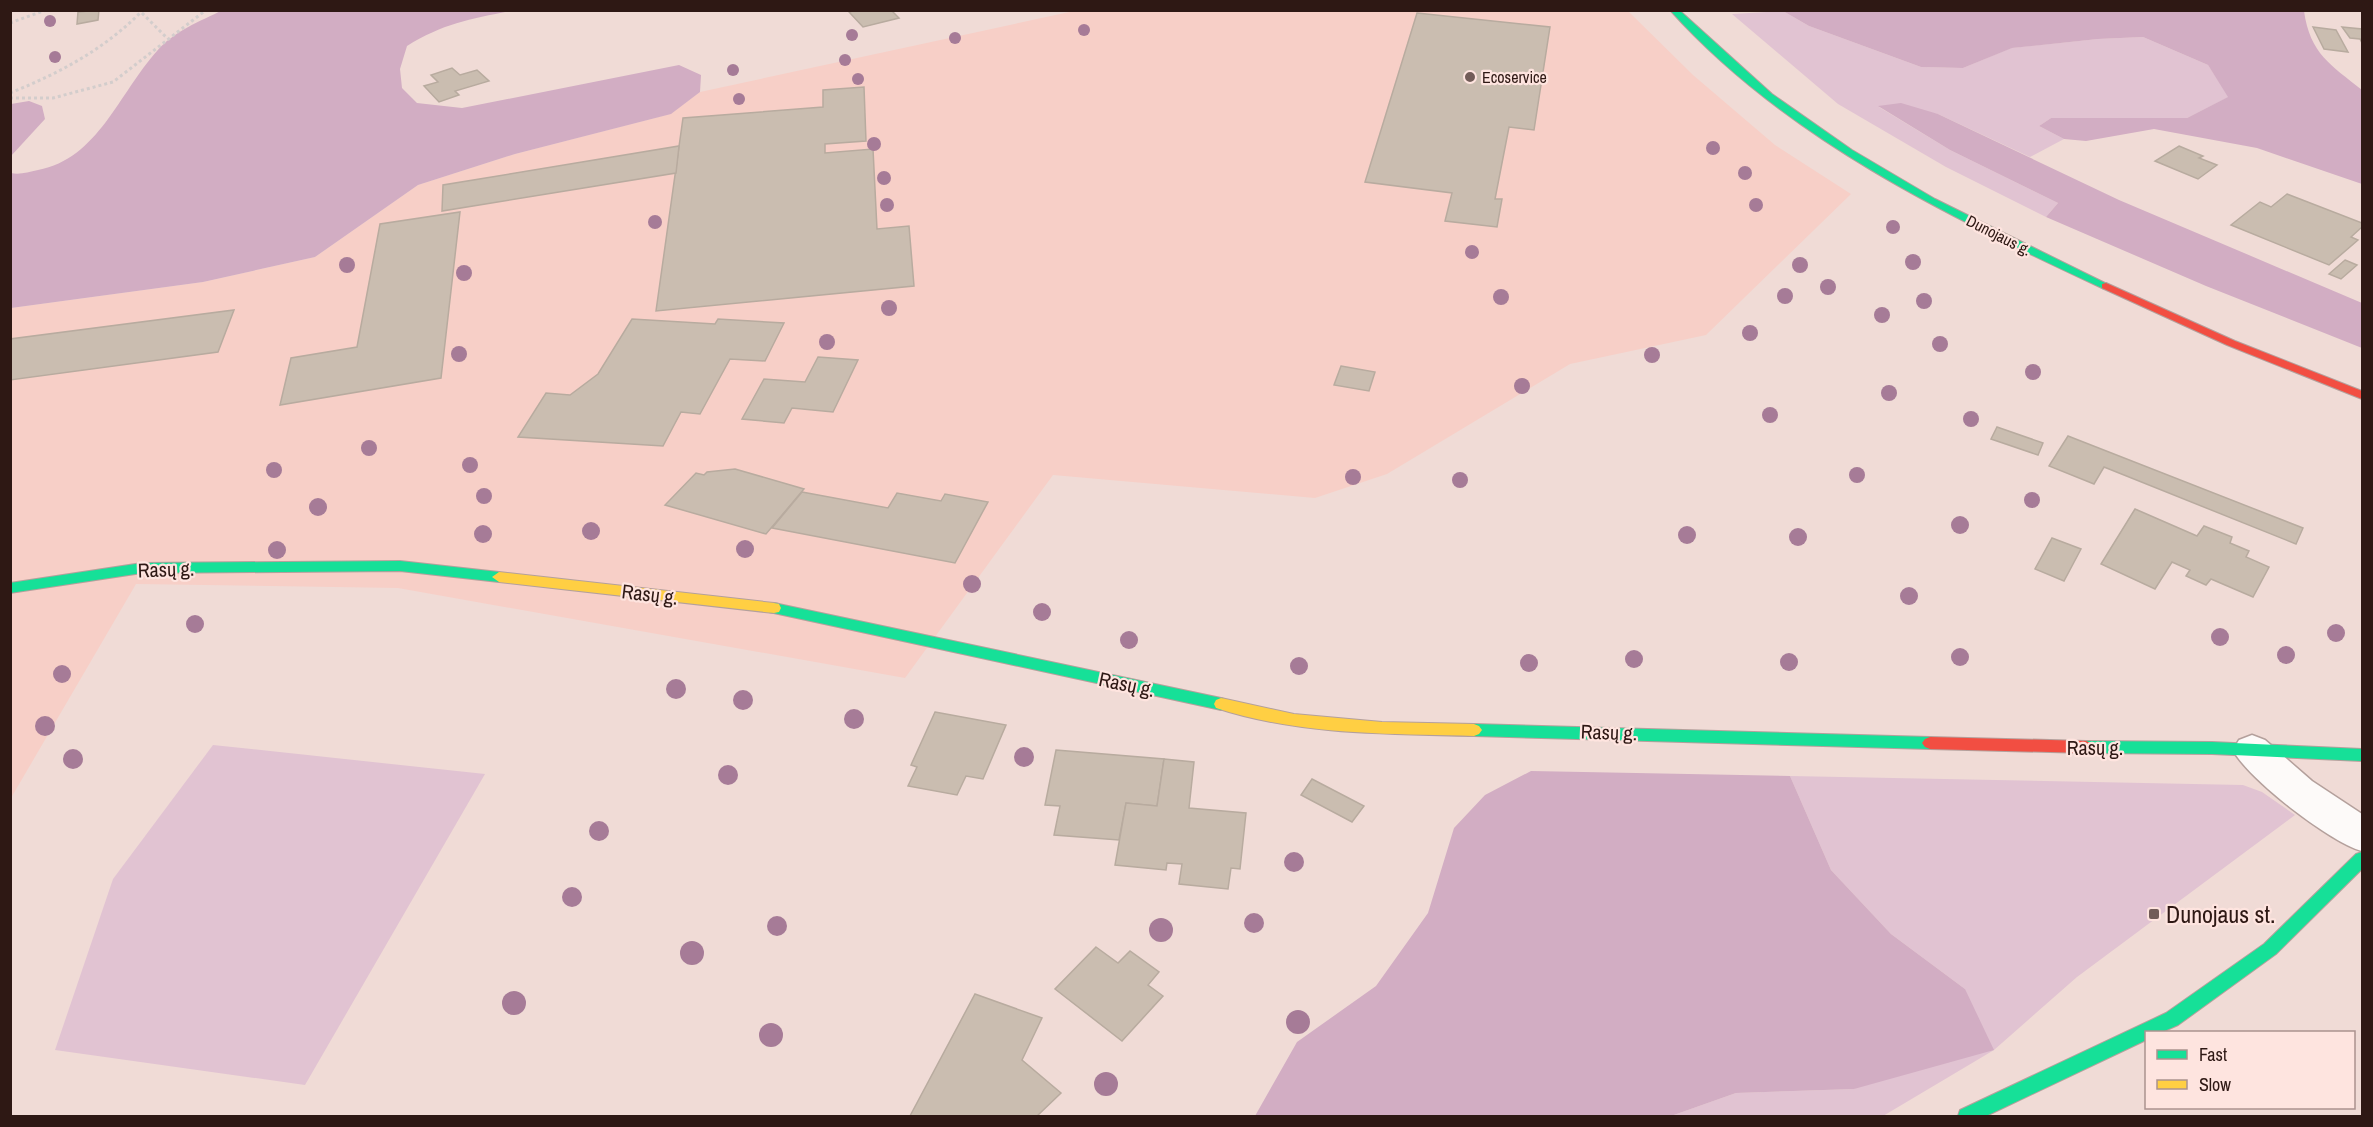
<svg xmlns="http://www.w3.org/2000/svg" width="2373" height="1127" font-family="'Archivo Narrow',sans-serif">
<rect width="100%" height="100%" fill="#f0dbd6"/>
<polygon fill="#f7cfc7" points="1074,11 1628,11 1693,75 1775,145 1851,194 1706,335 1570,364 1387,474 1315,498 1053,475 905,678 398,588 136,584 11,798 11,308 203,282 315,257 418,185 515,154 670,114 700,92"/>
<g fill="#e1c3d2">
<polygon points="1783,11 1809,26 1921,67 1963,68 2011,48 2098,39 2143,37 2208,65 2229,97 2187,118 2051,118 2039,126 2064,139 2030,157 1938,114 1879,107 1950,150 2058,203 2046,217 1946,167 1838,104 1732,14"/>
<polygon points="213,745 485,774 305,1085 55,1050 113,879"/>
<polygon points="1790,776 2243,785 2262,792 2295,815 2077,977 1994,1050 1883,1116 1671,1116 1736,1093 1854,1089 1965,989 1891,934 1831,870"/>
</g>
<g fill="#d2adc3">
<path d="M223,10L510,11C470,19 442,24 407,46L400,69L402,88L417,103L462,108L679,65L701,75L700,92L671,114L515,154L418,185L315,257L203,282L11,308V173C20,175 28,172 38,170C98,159 119,93 157,51C173,32 200,21 223,10Z"/>
<path d="M1783,11H2304C2310,54 2331,65 2362,90V184L2257,148L2154,129L2086,141L2064,139L2039,126L2051,118H2187L2228,97L2208,65L2143,37L2098,39L2012,48L1963,68L1921,67L1809,26Z"/>
<polygon points="29,101 42,106 45,119 11,156 11,104"/>
<polygon points="1901,103 1938,114 2119,200 2362,303 2362,348 2206,286 2046,217 2058,203 1950,150 1878,106"/>
<polygon points="1531,771 1790,776 1831,870 1891,934 1965,989 1994,1050 1854,1089 1736,1093 1671,1116 1255,1116 1297,1042 1376,986 1428,913 1454,828 1485,795"/>
</g>
<g fill="#cabdb0" stroke="#b8ab9f" stroke-width="1.5">
<polygon points="99,10 98,20 77,24 78,12"/>
<polygon points="857,10 891,10 899,18 863,27 849,12"/>
<polygon points="1417,13 1550,27 1534,130 1509,127 1495,199 1502,199 1497,227 1445,221 1452,193 1365,182"/>
<polygon points="2313,27 2336,30 2348,52 2324,49"/>
<polygon points="2342,27 2362,29 2362,43 2360,39 2350,38"/>
<polygon points="452,68 460,75 477,70 489,81 455,91 459,95 439,102 424,86 438,82 431,75"/>
<polygon points="864,87 866,141 825,144 825,153 873,149 877,229 909,226 914,286 656,311 683,118 823,107 823,90"/>
<polygon points="679,146 676,173 442,211 443,185"/>
<polygon points="2179,146 2203,156 2199,158 2217,165 2198,179 2155,161"/>
<polygon points="2287,194 2362,223 2362,227 2351,237 2358,240 2329,265 2231,225 2260,202 2271,207"/>
<polygon points="460,212 441,378 280,405 291,358 357,347 380,224"/>
<polygon points="2345,260 2357,265 2341,279 2329,274"/>
<polygon points="234,310 218,352 10,380 10,339"/>
<polygon points="632,319 715,324 718,319 784,323 765,361 730,359 700,414 681,412 663,446 518,437 546,393 570,395 598,374"/>
<polygon points="818,357 858,360 833,412 792,408 784,423 742,419 764,379 805,382"/>
<polygon points="1341,366 1375,372 1369,391 1334,385"/>
<polygon points="1997,427 2043,443 2038,455 1991,439"/>
<polygon points="2068,436 2303,528 2296,544 2104,467 2094,484 2049,466"/>
<polygon points="735,469 804,489 766,534 665,505 696,473 704,475 707,472"/>
<polygon points="802,492 888,508 897,493 941,501 945,494 988,502 955,563 772,528"/>
<polygon points="2135,509 2197,536 2204,526 2232,537 2230,543 2249,551 2246,557 2269,567 2253,597 2211,579 2206,585 2186,576 2190,570 2172,562 2155,589 2101,564"/>
<polygon points="2052,538 2081,549 2064,581 2035,569"/>
<polygon points="935,712 1006,725 983,779 966,776 957,795 908,786 917,767 911,765"/>
<polygon points="1056,750 1164,759 1157,806 1126,803 1119,840 1054,835 1060,806 1045,805"/>
<polygon points="1164,759 1194,762 1189,808 1246,813 1240,869 1231,868 1228,889 1179,884 1182,864 1167,863 1166,870 1115,865 1126,803 1157,806"/>
<polygon points="1312,779 1364,806 1352,822 1301,795"/>
<polygon points="1096,947 1118,963 1130,951 1159,972 1148,985 1163,996 1122,1041 1055,989"/>
<polygon points="975,994 1042,1018 1022,1060 1061,1093 1037,1116 910,1116"/>
</g>
<g fill="none" stroke-linecap="round" stroke-linejoin="round">
<g stroke="#b4a09c" stroke-width="3">
<path id="street" d="M2252,735L2265,740L2312,781L2362,814V851C2331,843 2248,779 2233,750L2239,740Z"/>
</g>
<g stroke="#b4a09c" stroke-width="2">
<g id="fast">
<path d="M1670,10H1679L1772,94L1852,150L1935,199L2111,286L2106,289L2102,288C1948,216 1786,139 1670,10Z"/>
<polygon points="400,561 499,572 506,577 499,582 400,571 142,573 10,593 10,583 142,563"/>
<polygon points="774,603 1221,698 1226,700 1228,704 1226,708 1221,710 769,612 767,608 769,604"/>
<polygon points="1474,724 1930,737 1935,739 1938,743 1935,747 1930,749 1474,736 1469,734 1466,730 1469,726"/>
<polygon points="2086,741 2212,742 2362,749 2362,761 2212,754 2086,753 2081,751 2078,747 2081,743"/>
<polygon points="2362,852 2362,869 2276,954 2178,1025 2162,1032 2146,1032 2146,1040 1986,1116 1958,1116 1960,1110 2166,1013 2264,944 2356,854"/>
</g>
</g>
<g stroke="#b4a09c" stroke-width="2">
<g id="slow">
<polygon points="499,572 774,603 779,604 781,608 779,612 774,613 499,582 492,577"/>
<path d="M1221,698L1294,714L1382,722L1474,724L1479,726L1482,730L1479,734L1474,736C1388,734 1298,735 1216,708L1214,704L1216,700Z"/>
</g>
</g>
<g stroke="#b4a09c" stroke-width="2">
<g id="jam">
<polygon points="2106,283 2235,341 2362,391 2362,399 2227,345 2102,288 2102,284"/>
<polygon points="1930,737 2086,741 2091,743 2094,747 2091,751 2086,753 1930,749 1925,747 1922,743 1925,739"/>
</g>
</g>
<g stroke="#d3cdcc" stroke-width="3" stroke-dasharray="3 3" stroke-linecap="butt">
<polyline points="142,13 167,38"/>
<polyline points="10,23 46,10"/>
<path d="M10,93C60,73 105,49 143,10"/>
<polyline points="10,98 53,98 113,82 206,10"/>
</g>
<use href="#street" fill="#fdfaf9" fill-rule="evenodd"/>
<use href="#fast" fill="#16e098" fill-rule="evenodd"/>
<use href="#slow" fill="#ffcf43" fill-rule="evenodd"/>
<use href="#jam" fill="#f24e42" fill-rule="evenodd"/>
</g>
<g fill="#a67b97">
<circle cx="50" cy="21" r="6"/>
<circle cx="1084" cy="30" r="6"/>
<circle cx="852" cy="35" r="6"/>
<circle cx="955" cy="38" r="6"/>
<circle cx="55" cy="57" r="6"/>
<circle cx="845" cy="60" r="6"/>
<circle cx="733" cy="70" r="6"/>
<circle cx="858" cy="79" r="6"/>
<circle cx="739" cy="99" r="6"/>
<circle cx="874" cy="144" r="7"/>
<circle cx="1713" cy="148" r="7"/>
<circle cx="1745" cy="173" r="7"/>
<circle cx="884" cy="178" r="7"/>
<circle cx="887" cy="205" r="7"/>
<circle cx="1756" cy="205" r="7"/>
<circle cx="655" cy="222" r="7"/>
<circle cx="1893" cy="227" r="7"/>
<circle cx="1472" cy="252" r="7"/>
<circle cx="1913" cy="262" r="8"/>
<circle cx="347" cy="265" r="8"/>
<circle cx="1800" cy="265" r="8"/>
<circle cx="464" cy="273" r="8"/>
<circle cx="1828" cy="287" r="8"/>
<circle cx="1785" cy="296" r="8"/>
<circle cx="1501" cy="297" r="8"/>
<circle cx="1924" cy="301" r="8"/>
<circle cx="889" cy="308" r="8"/>
<circle cx="1882" cy="315" r="8"/>
<circle cx="1750" cy="333" r="8"/>
<circle cx="827" cy="342" r="8"/>
<circle cx="1940" cy="344" r="8"/>
<circle cx="459" cy="354" r="8"/>
<circle cx="1652" cy="355" r="8"/>
<circle cx="2033" cy="372" r="8"/>
<circle cx="1522" cy="386" r="8"/>
<circle cx="1889" cy="393" r="8"/>
<circle cx="1770" cy="415" r="8"/>
<circle cx="1971" cy="419" r="8"/>
<circle cx="369" cy="448" r="8"/>
<circle cx="470" cy="465" r="8"/>
<circle cx="274" cy="470" r="8"/>
<circle cx="1857" cy="475" r="8"/>
<circle cx="1353" cy="477" r="8"/>
<circle cx="1460" cy="480" r="8"/>
<circle cx="484" cy="496" r="8"/>
<circle cx="2032" cy="500" r="8"/>
<circle cx="318" cy="507" r="9"/>
<circle cx="1960" cy="525" r="9"/>
<circle cx="591" cy="531" r="9"/>
<circle cx="483" cy="534" r="9"/>
<circle cx="1687" cy="535" r="9"/>
<circle cx="1798" cy="537" r="9"/>
<circle cx="745" cy="549" r="9"/>
<circle cx="277" cy="550" r="9"/>
<circle cx="972" cy="584" r="9"/>
<circle cx="1909" cy="596" r="9"/>
<circle cx="1042" cy="612" r="9"/>
<circle cx="195" cy="624" r="9"/>
<circle cx="2336" cy="633" r="9"/>
<circle cx="2220" cy="637" r="9"/>
<circle cx="1129" cy="640" r="9"/>
<circle cx="2286" cy="655" r="9"/>
<circle cx="1960" cy="657" r="9"/>
<circle cx="1634" cy="659" r="9"/>
<circle cx="1789" cy="662" r="9"/>
<circle cx="1529" cy="663" r="9"/>
<circle cx="1299" cy="666" r="9"/>
<circle cx="62" cy="674" r="9"/>
<circle cx="676" cy="689" r="10"/>
<circle cx="743" cy="700" r="10"/>
<circle cx="854" cy="719" r="10"/>
<circle cx="45" cy="726" r="10"/>
<circle cx="1024" cy="757" r="10"/>
<circle cx="73" cy="759" r="10"/>
<circle cx="728" cy="775" r="10"/>
<circle cx="599" cy="831" r="10"/>
<circle cx="1294" cy="862" r="10"/>
<circle cx="572" cy="897" r="10"/>
<circle cx="1254" cy="923" r="10"/>
<circle cx="777" cy="926" r="10"/>
<circle cx="1161" cy="930" r="12"/>
<circle cx="692" cy="953" r="12"/>
<circle cx="514" cy="1003" r="12"/>
<circle cx="1298" cy="1022" r="12"/>
<circle cx="771" cy="1035" r="12"/>
<circle cx="1106" cy="1084" r="12"/>
</g>
<g fill="#725c58" stroke="#fee4df" stroke-width="2">
<circle cx="1470" cy="77" r="6"/>
<rect x="2148" y="908" width="12" height="12" rx="3"/>
</g>
<g text-anchor="middle" dominant-baseline="central" stroke-width="4.5" stroke-linejoin="round" paint-order="stroke">
<g font-size="16" fill="#2e1814" stroke="#fee4df" text-anchor="start">
<text x="1482" y="77">Ecoservice</text>
</g>
<g font-size="16" fill="#2e1814" stroke="#fee4df">
<text transform="translate(1999 235) rotate(27)">Dunojaus g.</text>
</g>
<g font-size="20" fill="#2e1814" stroke="#fee4df">
<text transform="translate(166 569) rotate(-2)">Rasų g.</text>
<text transform="translate(650 594) rotate(7)">Rasų g.</text>
<text transform="translate(1127 684) rotate(12)">Rasų g.</text>
<text transform="translate(1609 732) rotate(2)">Rasų g.</text>
<text x="2095" y="747">Rasų g.</text>
</g>
<g font-size="24" fill="#2e1814" stroke="#fee4df" text-anchor="start">
<text x="2166" y="914">Dunojaus st.</text>
</g>
</g>
<rect width="2373" height="1127" fill="none" stroke="#2e1814" stroke-width="24"/>
<rect x="2145" y="1031" width="210" height="78" fill="#fee4df" stroke="#ab928e" stroke-width="1.5"/>
<rect x="2157" y="1050" width="30" height="9" fill="#16e098" stroke="#ab928e" stroke-width="1.5"/>
<text x="2199" y="1061" font-size="18" fill="#2e1814">Fast</text>
<rect x="2157" y="1080" width="30" height="9" fill="#ffcf43" stroke="#ab928e" stroke-width="1.5"/>
<text x="2199" y="1091" font-size="18" fill="#2e1814">Slow</text>
</svg>
